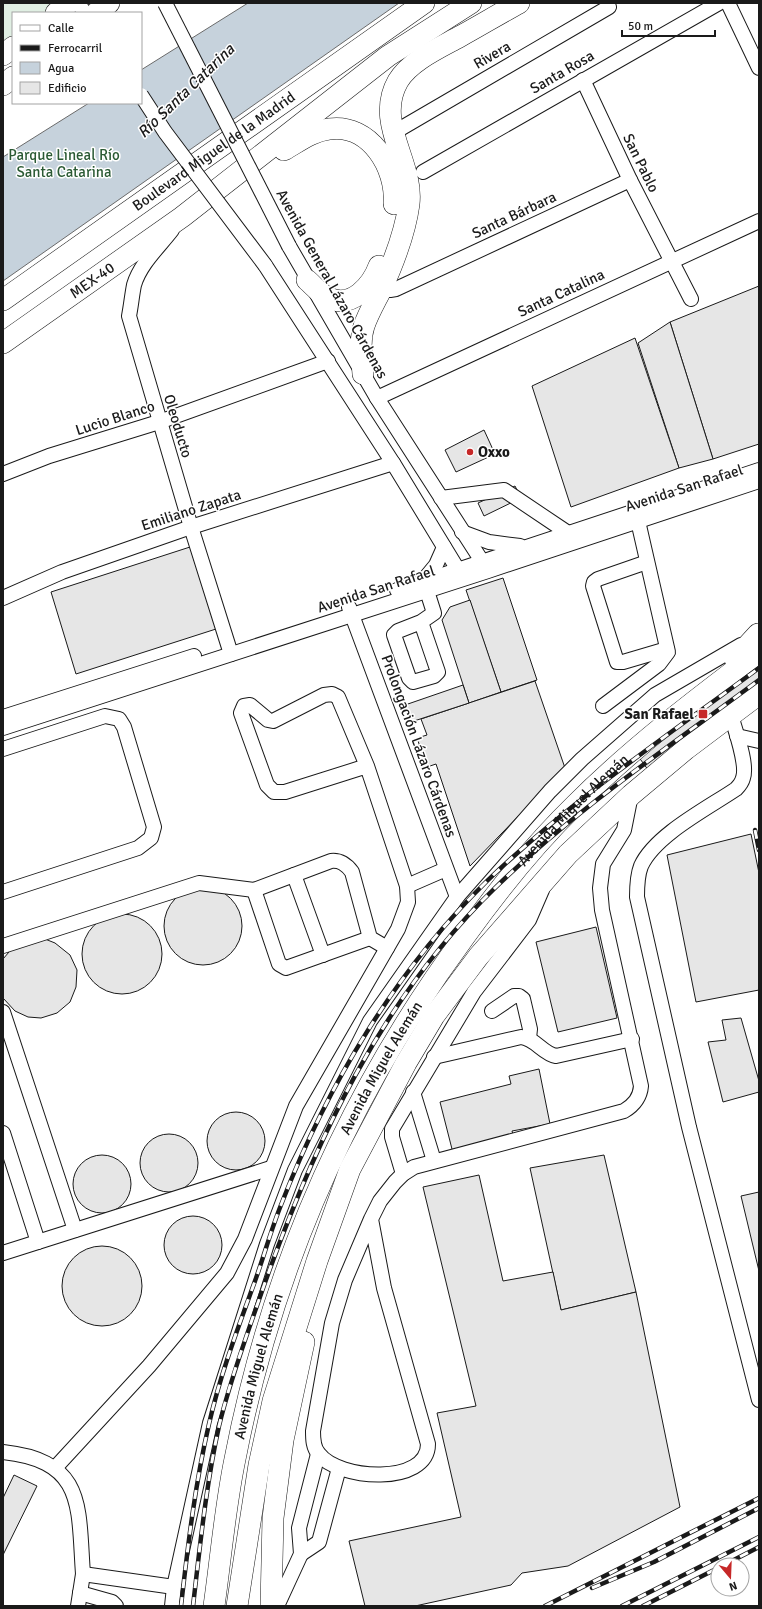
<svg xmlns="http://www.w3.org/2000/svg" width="762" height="1609" font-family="Signika,sans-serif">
<rect width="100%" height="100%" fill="#fff"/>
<polygon fill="#e0efe3" stroke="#6a6a6a" points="3,3 69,3 57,13 13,13 13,49 3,57"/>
<polygon fill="#c6d2dc" stroke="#6a6a6a" points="248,3 399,3 3,281 3,157 89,103 141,103 141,70"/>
<g fill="#e6e6e6" stroke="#1a1a1a">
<polygon points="759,286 759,444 713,459 670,322"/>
<polygon points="670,322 713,459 679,468 638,343"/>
<polygon points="635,338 679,468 571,507 532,386"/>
<polygon points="484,430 495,454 456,472 445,450"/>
<polygon points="515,486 521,498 484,516 478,503"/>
<polygon points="190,547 216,629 76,674 51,592"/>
<polygon points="503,578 537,680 501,692 466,590"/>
<polygon points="470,600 501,692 469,703 442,620 450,607"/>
<polygon points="759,659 759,700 654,778 630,745"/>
<polygon points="535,681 565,768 470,866 436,764 427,767 417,738 427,735 421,719"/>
<polygon points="463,685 469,703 411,722 405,705"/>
<polygon points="751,834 759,873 759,990 696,1002 667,855"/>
<circle cx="203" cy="926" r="39"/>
<circle cx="122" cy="954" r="40"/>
<polygon points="596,927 617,1018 558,1032 536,942"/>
<polygon points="45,939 55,943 70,955 77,970 76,987 70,1002 57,1013 41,1018 28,1017 15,1011 3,998 3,959 15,945"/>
<polygon points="741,1018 759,1081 759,1092 723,1102 708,1042 726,1040 722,1020"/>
<polygon points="539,1069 550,1124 512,1131 514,1138 453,1153 440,1102 511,1084 509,1076"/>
<circle cx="236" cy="1141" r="29"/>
<circle cx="169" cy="1163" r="29"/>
<circle cx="102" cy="1184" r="29"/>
<polygon points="604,1155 636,1292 561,1310 530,1168"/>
<polygon points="479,1175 503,1281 553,1272 561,1310 636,1292 680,1507 568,1566 522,1573 511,1585 415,1606 365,1606 349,1541 461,1517 437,1413 476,1406 423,1187"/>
<polygon points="759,1192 759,1271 741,1196"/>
<circle cx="193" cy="1245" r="29"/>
<circle cx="102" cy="1286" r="40"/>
<polygon points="14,1475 37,1486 3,1555 3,1498"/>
</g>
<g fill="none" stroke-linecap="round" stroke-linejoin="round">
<g stroke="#1a1a1a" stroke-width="16">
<g id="minor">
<polyline points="78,3 85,13"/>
<polyline points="728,3 759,68"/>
<polyline points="583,80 630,180 691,299"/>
<polyline points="393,133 609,7"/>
<polyline points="423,172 719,3"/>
<path d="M172,230C159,247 140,264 134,285C132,295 131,306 129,316L191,527L231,654"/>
<polyline points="289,246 377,398 487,569"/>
<polyline points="265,265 393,463 463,578"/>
<polyline points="377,283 381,289 390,290 396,289 630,180"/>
<polyline points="377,398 759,221"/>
<polyline points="3,474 49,456 159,422 328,361"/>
<polyline points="441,498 504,490 568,533"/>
<polyline points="462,532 489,542 520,546"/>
<polyline points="647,562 598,579 594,582 593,586 617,662 623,662 667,649"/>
<polyline points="422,582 436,565 444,547"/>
<polyline points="397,590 759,470"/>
<polyline points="3,598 62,572 191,527 393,463"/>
<polyline points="349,607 457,897"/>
<polyline points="421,622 398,631 394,635 409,678 413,682 434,676 438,672 421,622 434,613 427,591"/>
<polyline points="603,706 659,664 668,652 638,521"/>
<path d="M731,715C735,730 748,764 743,778C742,782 739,786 736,789C708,808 655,835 641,866C637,876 637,887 637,897L689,1127L759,1400"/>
<polyline points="3,717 194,656"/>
<polyline points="3,728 488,571 759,481"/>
<polyline points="737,736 759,741"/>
<polyline points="3,749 105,716 119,719 124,727 154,827 151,838 138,848 3,892"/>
<polyline points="294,875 323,955"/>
<polyline points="407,886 446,869"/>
<polyline points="254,890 279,964 286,968 370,938"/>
<path d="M3,946L199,883L254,890L331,861C340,860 346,864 352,872L370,938L387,948"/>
<polyline points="492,1011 514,996 519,996 523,999 530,1029 529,1038"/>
<polyline points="3,1012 75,1230"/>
<path d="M434,1057L521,1037C535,1038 543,1054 556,1056L632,1039"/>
<polyline points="413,1092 434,1161"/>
<polyline points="3,1133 38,1242"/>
<polyline points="403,1174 392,1137 392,1129 474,992 529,920 542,890"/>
<path d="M371,1219L345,1280L332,1323L313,1431C313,1439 313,1448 319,1454C338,1480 428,1486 428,1444L384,1288L371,1219L380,1201L395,1182L403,1174L414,1167L624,1111C634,1105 640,1098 641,1086L602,910L600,888L603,864L624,830L631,795"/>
<polyline points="3,1253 271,1168"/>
<path d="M3,1452C86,1461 78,1507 83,1574"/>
<polyline points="55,1468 149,1366 227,1273 245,1239 296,1106 398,929 408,902 407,886 367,766 338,697 332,694 324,695 273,721 268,720 250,705 244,706 241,713 267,785 274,792 285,792 367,766"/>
<polyline points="301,1554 319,1542 339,1468"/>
<polyline points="80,1593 112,1602 116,1606"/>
<polyline points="78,1606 83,1574 174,1587"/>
<polyline points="172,1606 174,1587 210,1423 267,1244 295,1170 370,1021 457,897 550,791 582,759 655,695 741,645"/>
<polyline points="277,1606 301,1554 299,1528 318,1454"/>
</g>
</g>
<g stroke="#1a1a1a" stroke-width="22">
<g id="highway">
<polyline points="56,13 69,3"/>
<polyline points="96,13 109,3"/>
<polyline points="3,55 13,47"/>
<polyline points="3,85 13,77"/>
<path d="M284,150C298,142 312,131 329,129C370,123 397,168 394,204"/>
<path d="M307,280C314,286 321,295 329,298C352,309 372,285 379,266"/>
<path id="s1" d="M3,300L424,3"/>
<path id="s2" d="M3,343L182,217L388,56L471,3"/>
<path d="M363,374C362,358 359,341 364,326C368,314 375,302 381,290C393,264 405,234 409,204C414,162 374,123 398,81C410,61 439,48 459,37C479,26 499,14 519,3"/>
<polyline points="735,659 758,634"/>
<path id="s3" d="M214,1606C221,1557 225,1507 235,1459C272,1268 349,1093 465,936C498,890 534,845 575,805C631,749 695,700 759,652"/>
<polyline points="237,1606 259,1465 273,1401 317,1261 350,1169 406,1063 434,1016 478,957 568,854 631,795 686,749 759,694"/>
<polyline points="271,1606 273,1518 283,1440 304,1342"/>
</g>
</g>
<use href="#minor" stroke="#fff" stroke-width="14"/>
<use href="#highway" stroke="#fff" stroke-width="21"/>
<g stroke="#1a1a1a" stroke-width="4.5">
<g id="rail">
<polyline points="755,830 759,850"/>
<polyline points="724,1565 759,1547"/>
<polyline points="592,1588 654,1562 759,1508"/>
<path d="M181,1606C188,1545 195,1484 209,1424C220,1375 238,1328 255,1281C264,1256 271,1230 281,1205C327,1086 395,971 487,881C570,801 667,736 759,668"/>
<path d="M193,1606C200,1546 206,1485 219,1426C230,1380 247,1335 262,1291C314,1143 381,998 496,887C576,809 670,746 759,680"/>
<polyline points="545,1606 759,1498"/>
<polyline points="622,1606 759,1537"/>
<polyline points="643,1606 718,1568"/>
</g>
</g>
<use href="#rail" stroke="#fff" stroke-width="3" stroke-dasharray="9" stroke-linecap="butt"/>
<g stroke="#1a1a1a" stroke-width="16" stroke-linecap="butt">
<g id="minor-bridge">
<polyline points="165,3 289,246"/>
<polyline points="141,95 165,132 265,265"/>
</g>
</g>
<use href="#minor-bridge" stroke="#fff" stroke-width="14"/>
</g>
<g fill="#c62828" stroke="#fff" stroke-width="1.5">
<circle cx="470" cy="452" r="4"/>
<rect x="698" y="709" width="10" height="10" rx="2"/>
</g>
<g text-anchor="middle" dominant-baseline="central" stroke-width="3" stroke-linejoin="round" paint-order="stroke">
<g font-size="15" fill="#1a1a1a" stroke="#fff">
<text transform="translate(492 55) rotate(-30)">Rivera</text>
<text transform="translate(562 72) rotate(-30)">Santa Rosa</text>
<text stroke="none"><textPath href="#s1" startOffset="258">Boulevard Miguel de la Madrid</textPath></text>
<text transform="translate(641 163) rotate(64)">San Pablo</text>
<text transform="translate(514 215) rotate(-25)">Santa Bárbara</text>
<text stroke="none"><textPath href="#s2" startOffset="109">MEX-40</textPath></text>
<text transform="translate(332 284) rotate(61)">Avenida General Lázaro Cárdenas</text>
<text transform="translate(561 293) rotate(-25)">Santa Catalina</text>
<text transform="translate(115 418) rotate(-18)">Lucio Blanco</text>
<text transform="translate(178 426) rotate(73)">Oleoducto</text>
<text transform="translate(684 488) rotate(-18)">Avenida San Rafael</text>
<text transform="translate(191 510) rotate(-18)">Emiliano Zapata</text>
<text transform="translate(376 589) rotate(-18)">Avenida San Rafael</text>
<text transform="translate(419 746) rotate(70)">Prolongación Lázaro Cárdenas</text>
<text stroke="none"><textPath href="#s3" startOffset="891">Avenida Miguel Alemán</textPath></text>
<text stroke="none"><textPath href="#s3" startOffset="568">Avenida Miguel Alemán</textPath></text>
<text stroke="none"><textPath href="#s3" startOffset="244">Avenida Miguel Alemán</textPath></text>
</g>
<g font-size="15" fill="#2b5a34" stroke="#fff">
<text x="64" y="155">Parque Lineal Río<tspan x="64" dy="17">Santa Catarina</tspan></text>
</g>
<g font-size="15" font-weight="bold" fill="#1a1a1a" stroke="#fff" text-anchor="start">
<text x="478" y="452">Oxxo</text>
<text x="694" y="714" text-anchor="end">San Rafael</text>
</g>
<g font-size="16" font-style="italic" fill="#1a1a1a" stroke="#fff">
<text transform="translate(186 91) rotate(-44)">Río Santa Catarina</text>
</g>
</g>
<rect width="762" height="1609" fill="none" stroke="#1a1a1a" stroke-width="8"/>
<rect x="12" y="12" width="130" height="92" fill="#ffffff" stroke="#a3a3a3"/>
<rect x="20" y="25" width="20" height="6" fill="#ffffff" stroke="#a3a3a3"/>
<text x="48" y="32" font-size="12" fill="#1a1a1a">Calle</text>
<rect x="20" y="45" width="20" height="6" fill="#1a1a1a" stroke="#a3a3a3"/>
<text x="48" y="52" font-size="12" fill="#1a1a1a">Ferrocarril</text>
<rect x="20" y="62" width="20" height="12" fill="#c6d2dc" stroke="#a3a3a3"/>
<text x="48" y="72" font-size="12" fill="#1a1a1a">Agua</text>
<rect x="20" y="82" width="20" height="12" fill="#e6e6e6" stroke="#a3a3a3"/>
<text x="48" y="92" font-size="12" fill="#1a1a1a">Edificio</text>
<g transform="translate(730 1577) rotate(161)"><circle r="19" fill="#ffffff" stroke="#a3a3a3"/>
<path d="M0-3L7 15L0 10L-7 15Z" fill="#c62828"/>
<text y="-6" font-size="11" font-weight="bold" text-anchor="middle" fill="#1a1a1a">N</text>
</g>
<path d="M622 30v6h93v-6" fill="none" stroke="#1a1a1a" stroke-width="2"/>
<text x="628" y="30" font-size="12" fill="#1a1a1a" stroke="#ffffff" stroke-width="3" paint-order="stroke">50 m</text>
</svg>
